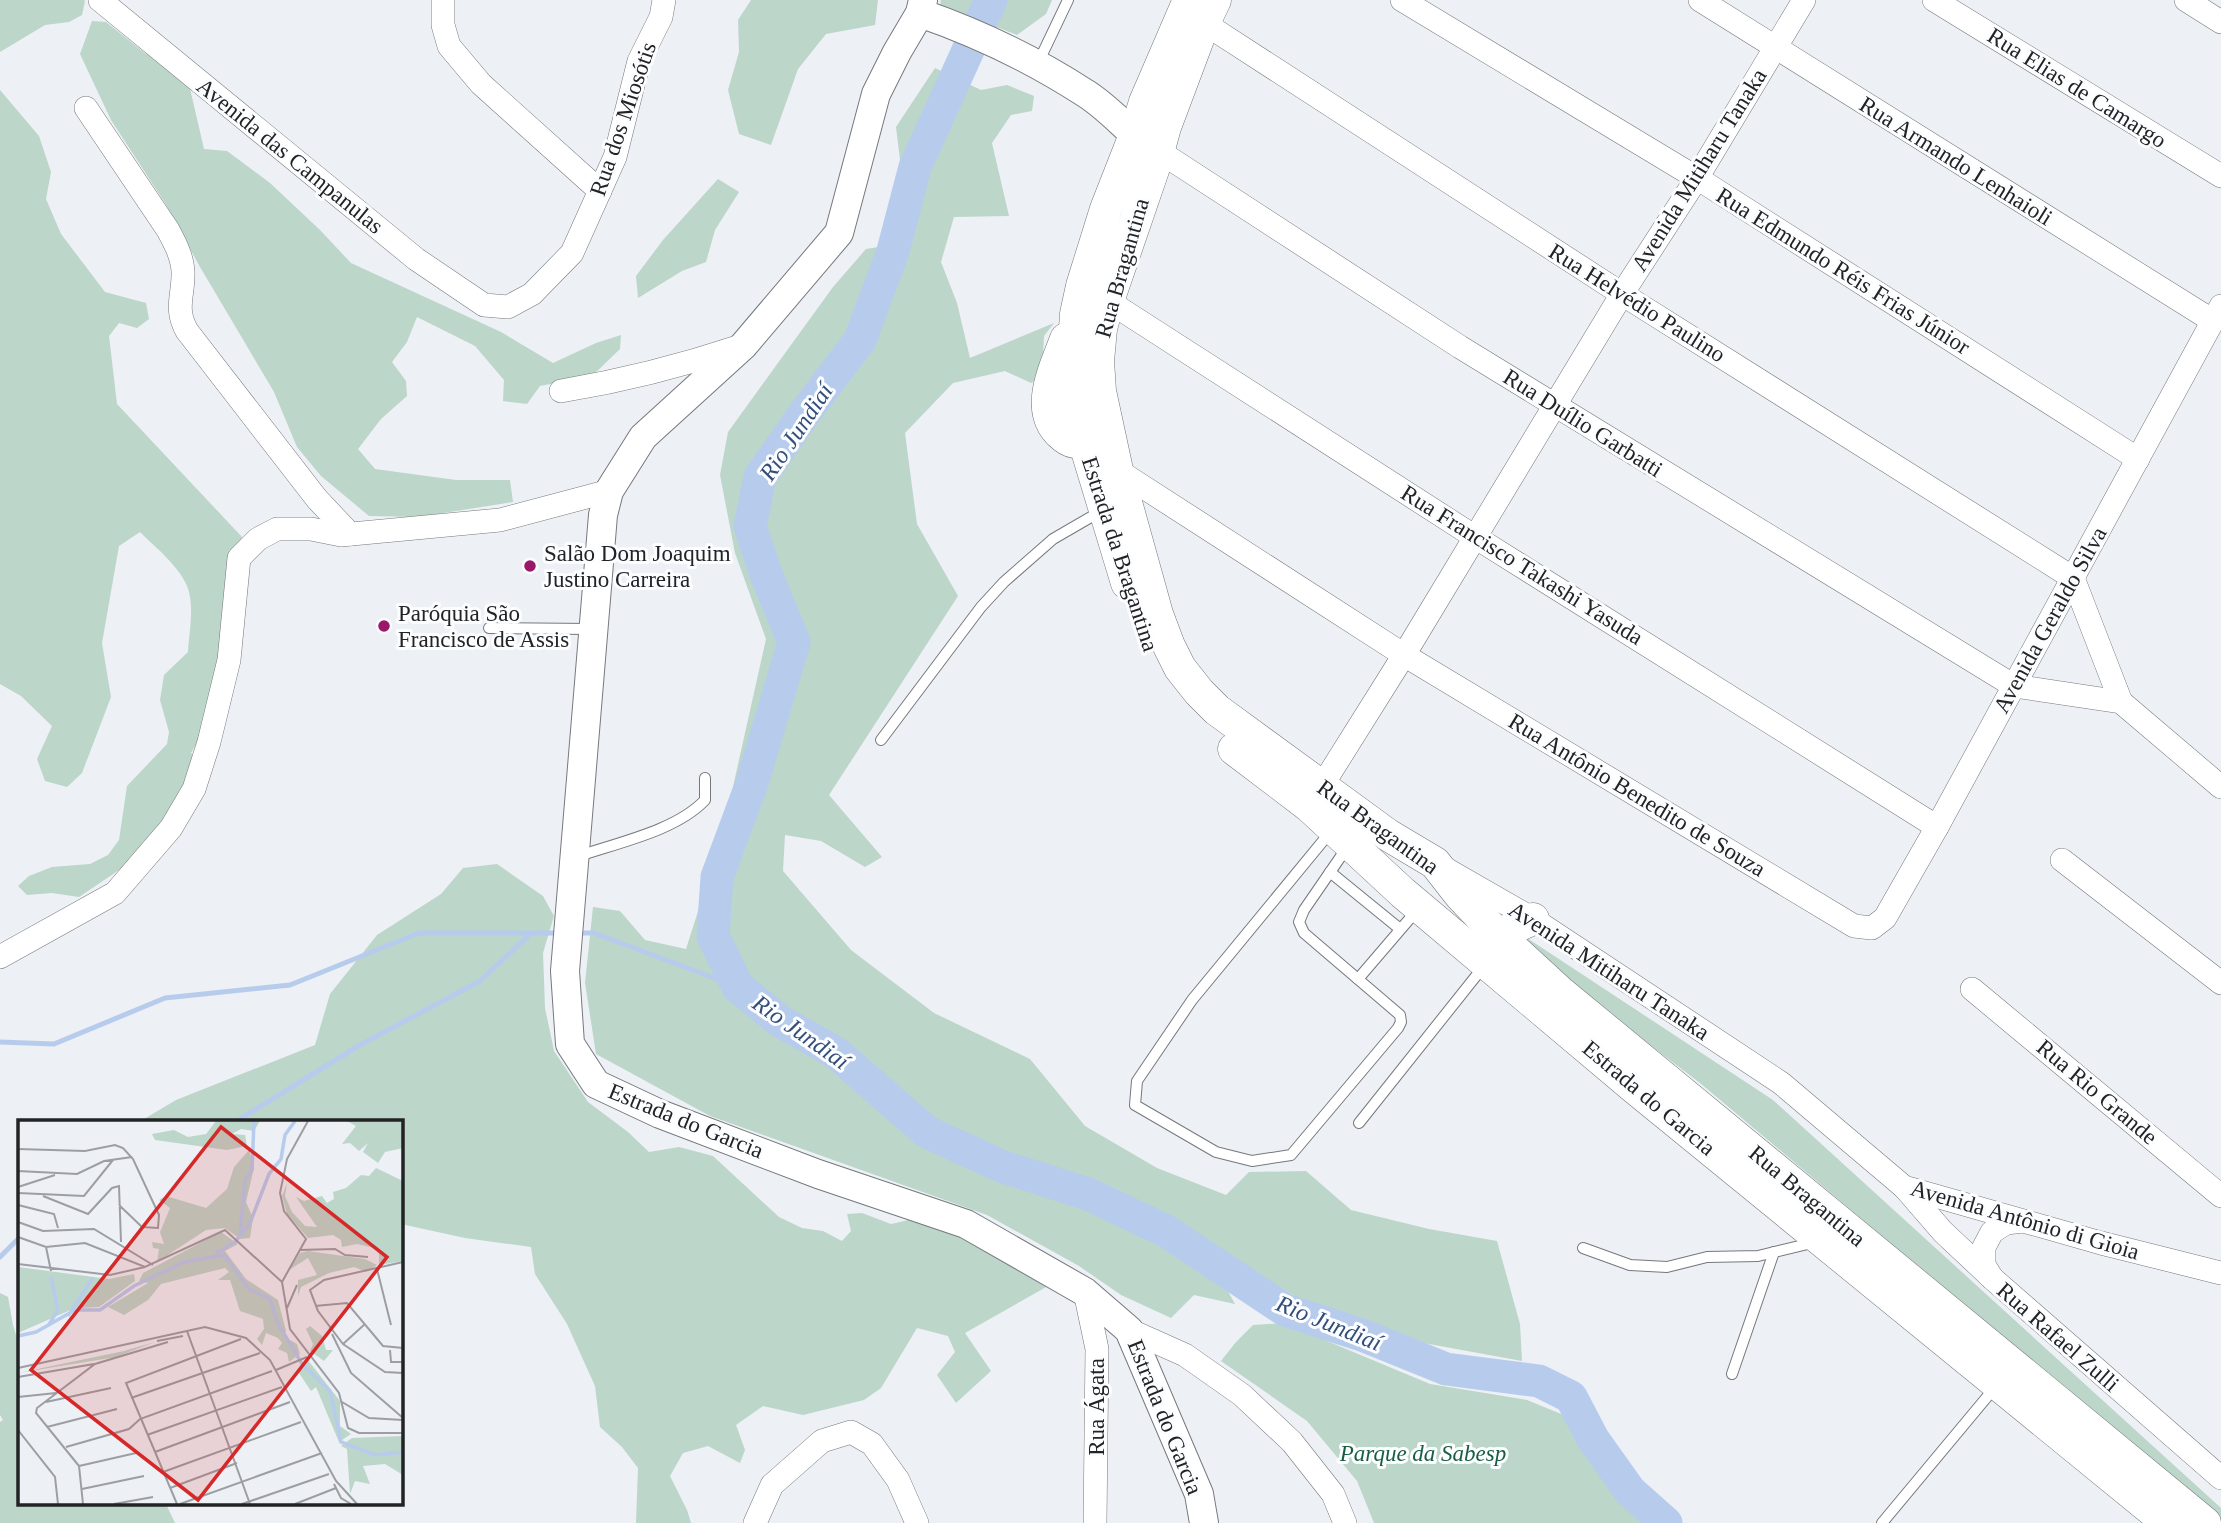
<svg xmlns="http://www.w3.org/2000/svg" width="2221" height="1523" font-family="'Times New Roman',serif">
<rect width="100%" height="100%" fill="#edf0f5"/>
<g fill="#bcd6c9">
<polygon points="0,0 84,0 85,1 82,15 69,22 45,25 0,52"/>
<polygon points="751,0 878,0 875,25 826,34 798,69 771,145 739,134 728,90 739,52 738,20"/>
<polygon points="941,0 1052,0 1046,14 1017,35 940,5"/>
<polygon points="92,21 106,22 146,54 182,54 204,149 227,151 270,183 320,230 351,263 501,332 553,363 596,343 621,335 620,349 592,376 540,386 527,404 503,401 504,380 475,346 417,317 407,342 392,362 406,381 407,396 381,419 358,449 375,469 456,480 510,480 513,502 418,517 369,516 321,476 297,447 274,392 200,267 165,203 111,120 80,54"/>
<polygon points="935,68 981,90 1007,85 1034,96 1032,111 1011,115 992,143 1009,216 954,217 941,262 957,303 970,358 1054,323 1044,336 1042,377 1031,383 1005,371 953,383 905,433 917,524 958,596 829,795 882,857 865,867 821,841 785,835 783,871 851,950 934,1013 1030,1059 1085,1126 1157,1168 1226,1195 1249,1172 1306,1171 1351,1210 1429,1229 1497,1241 1520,1324 1522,1361 1418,1342 1302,1301 1233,1258 1201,1242 1235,1304 1194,1295 1171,1318 1121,1295 1079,1266 987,1215 710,1116 596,1054 585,983 593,907 620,911 645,940 686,949 722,836 766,639 735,553 720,475 728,432 833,287 866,249 910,242 896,127"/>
<path d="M0,90L39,136L51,172L46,199L61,234L105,292L146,303L149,319L137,328L119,323L109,336L117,404L242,537C231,562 231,585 228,612C222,658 216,714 191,753L198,760L164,825L122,868L79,897L52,893L27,895L18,886L29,876L52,867L90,864L108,855L119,840L127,786L167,744L169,732L160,700L164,675L188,652C189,632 195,605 187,586C178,565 156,548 140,532L119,546L102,643L111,697L82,773L67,787L45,781L37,759L52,726L21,696L0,684Z"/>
<polygon points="718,179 739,192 715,230 706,262 682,271 638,298 636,276 663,240"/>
<polygon points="497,864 543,896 554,916 543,953 545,1008 554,1051 588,1102 628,1132 649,1152 679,1147 713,1156 779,1217 802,1228 823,1231 842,1241 851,1231 847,1214 862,1213 891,1224 913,1219 952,1233 1048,1286 965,1333 991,1371 956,1403 937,1375 955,1352 948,1336 917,1328 881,1388 864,1400 803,1415 763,1406 736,1425 745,1450 740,1463 708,1446 683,1453 670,1476 687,1510 691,1523 636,1523 638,1468 622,1447 600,1427 595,1386 567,1324 535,1274 531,1247 465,1238 401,1224 401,1122 139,1122 176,1100 315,1045 330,994 377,935 441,894 463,868"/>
<polygon points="1524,936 1773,1100 2221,1508 2221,1521 1700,1083 1516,943"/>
<polygon points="0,1293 8,1297 13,1325 19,1345 19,1504 166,1504 175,1523 0,1523 0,1422 3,1420 0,1415"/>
<polygon points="1284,1323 1430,1384 1527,1400 1566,1416 1633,1515 1643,1523 1374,1523 1357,1481 1307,1421 1221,1361 1236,1342 1253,1325"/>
</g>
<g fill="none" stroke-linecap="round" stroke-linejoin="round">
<g stroke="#b7cced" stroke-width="5">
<polyline points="578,933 594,933 738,987"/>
<polyline points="0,1042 54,1044 165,998 290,985 419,933 561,933"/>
<polyline points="235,1122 360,1045 480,981 529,935"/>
<polyline points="0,1257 19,1238"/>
</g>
<polyline stroke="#b7cced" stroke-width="33" points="991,0 915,167 893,251 860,340 801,418 760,477 750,526 766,574 794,642 752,783 717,877 713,936 738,987 780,1021 836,1053 927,1132 1001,1166 1088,1194 1166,1231 1285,1310 1362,1335 1446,1369 1539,1381 1571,1397 1593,1439 1630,1491 1666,1523"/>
<g stroke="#75787d" stroke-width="12">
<g id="service">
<polyline points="1038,63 1068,0"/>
<polyline points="489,628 591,629"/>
<polyline points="881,740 981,607 1004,582 1053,539 1103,510"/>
<polyline points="1332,830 1192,1000 1137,1081 1135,1105 1216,1152 1252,1161 1291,1155 1398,1028 1401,1022 1400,1015 1304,933 1299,922 1304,910 1348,846"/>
<path d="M576,857C616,843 676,831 705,800V778"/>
<polyline points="1330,872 1400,929"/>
<polyline points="1358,979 1418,909"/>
<polyline points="1359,1123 1484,966"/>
<polyline points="1583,1248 1630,1265 1667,1267 1707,1257 1758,1256 1816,1242"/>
<polyline points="1732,1374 1774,1252"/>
<polyline points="1882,1523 1997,1385"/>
</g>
</g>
<g stroke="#75787d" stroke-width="24">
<g id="minor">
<polyline points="100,0 416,259 484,305 508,307 532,294 572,253 615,157 639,61 661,17 664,0"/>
<polyline points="443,0 443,25 449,46 481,84 600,191"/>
<polyline points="1402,0 1697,178 2138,459"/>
<polyline points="1700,0 2213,321"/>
<polyline points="1934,0 2221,176"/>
<polyline points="2186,0 2221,22"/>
<polyline points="1204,23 1622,294 2073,578"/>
<path d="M86,108L168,230C175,243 182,256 183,271C184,295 174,308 187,331L317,499L350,534"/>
<polyline points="1157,150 1460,347 2014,686 2121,702 2221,787"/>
<polyline points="1108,301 1475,537 1937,827"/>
<path d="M561,391C621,381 681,366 738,347"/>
<polyline points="1117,470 1404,655 1854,926 1872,928 1885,918 1937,827 2221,306"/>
<polyline points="2073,578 2121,702"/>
<polyline points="1313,800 1404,655 1622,294 1697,178 1804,0"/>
<polyline points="2062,860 2221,983"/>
<polyline points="1444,868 1533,919 1781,1083 1904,1187 2101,1243 2221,1273"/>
<polyline points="0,957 115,893 171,828 194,789 209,742 229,660 239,558 258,539 277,529 311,529 341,535 500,520 609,491"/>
<polyline points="1972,989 2221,1196"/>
<polyline points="1904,1187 1943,1232 1993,1279 2221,1478"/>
<polyline points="1992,1278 1984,1265 1984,1247 1992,1232 2006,1223 2023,1221"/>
<polyline points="1085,1292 1097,1349 1095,1523"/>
<polyline points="1129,1330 1185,1355 1242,1395 1292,1442 1333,1494 1345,1523"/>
<polyline points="755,1523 772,1485 822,1441 851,1432 872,1444 898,1480 917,1523"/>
</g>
</g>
<g stroke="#75787d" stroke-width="30">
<g id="tertiary">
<polyline points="923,0 920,13 897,52 876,94 839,233 743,346 643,437 609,491 603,515 565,971 570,1044 596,1084 660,1114 818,1174 966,1224 1085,1292 1129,1330 1199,1494 1204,1523"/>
<path d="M920,13C978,33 1034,60 1085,93C1103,104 1119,121 1135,135"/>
</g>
</g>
<g stroke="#75787d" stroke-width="33">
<g id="secondary">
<polyline points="1215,0 1204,23 1165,127 1154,167 1108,301 1101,329 1098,361 1100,391 1117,470 1157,614 1169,646 1180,668 1199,692 1217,710 1388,835 1435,863 1460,895 1500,937 1560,992 2205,1523"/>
<path d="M1066,339C1055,369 1032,412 1064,437C1074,445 1084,443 1094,436"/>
<polyline points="1127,583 1075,411 1073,360 1076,314 1082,286 1106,209 1135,135 1145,102 1189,0"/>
<polyline points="1234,749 1309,806 1403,893 1636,1089 2168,1523"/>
<polyline points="1490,954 1504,932 1533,919"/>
</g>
</g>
<use href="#service" stroke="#fff" stroke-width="10"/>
<use href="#minor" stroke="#fff" stroke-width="23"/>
<use href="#tertiary" stroke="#fff" stroke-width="28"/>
<use href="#secondary" stroke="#fff" stroke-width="32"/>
</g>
<g fill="#9b176a" stroke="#fcfdff" stroke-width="2.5">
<circle cx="530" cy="566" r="7"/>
<circle cx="384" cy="626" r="7"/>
</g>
<g text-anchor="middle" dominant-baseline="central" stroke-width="6" stroke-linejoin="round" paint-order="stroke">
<g font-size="23" fill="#222325" stroke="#fcfdff">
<text transform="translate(2077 88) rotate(32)">Rua Elias de Camargo</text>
<text transform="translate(623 119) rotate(-71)">Rua dos Miosótis</text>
<text transform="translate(290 156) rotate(39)">Avenida das Campanulas</text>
<text transform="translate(1956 161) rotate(32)">Rua Armando Lenhaioli</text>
<text transform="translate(1699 170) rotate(-58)">Avenida Mitiharu Tanaka</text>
<text transform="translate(1122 268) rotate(-74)">Rua Bragantina</text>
<text transform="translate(1843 271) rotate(32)">Rua Edmundo Réis Frias Júnior</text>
<text transform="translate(1637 303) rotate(32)">Rua Helvédio Paulino</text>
<text transform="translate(1583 423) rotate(32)">Rua Duílio Garbatti</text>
<text transform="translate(1120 554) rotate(72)">Estrada da Bragantina</text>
<text transform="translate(1522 565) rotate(32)">Rua Francisco Takashi Yasuda</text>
<text transform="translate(2050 620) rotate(-61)">Avenida Geraldo Silva</text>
<text transform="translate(1637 795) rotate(31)">Rua Antônio Benedito de Souza</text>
<text transform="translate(1378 827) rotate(36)">Rua Bragantina</text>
<text transform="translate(1609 971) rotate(33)">Avenida Mitiharu Tanaka</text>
<text transform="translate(2097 1092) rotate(40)">Rua Rio Grande</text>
<text transform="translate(1649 1098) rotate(40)">Estrada do Garcia</text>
<text transform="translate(686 1121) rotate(22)">Estrada do Garcia</text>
<text transform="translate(1807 1196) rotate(40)">Rua Bragantina</text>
<text transform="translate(2025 1220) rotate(16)">Avenida Antônio di Gioia</text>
<text transform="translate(2058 1337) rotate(41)">Rua Rafael Zulli</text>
<text transform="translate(1096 1407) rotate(-90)">Rua Ágata</text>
<text transform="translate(1165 1417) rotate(68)">Estrada do Garcia</text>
</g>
<g font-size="23" fill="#222325" stroke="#fcfdff" text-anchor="start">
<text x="544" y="553">Salão Dom Joaquim<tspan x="544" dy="26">Justino Carreira</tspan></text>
<text x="398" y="613">Paróquia São<tspan x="398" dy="26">Francisco de Assis</tspan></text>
</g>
<g font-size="23" font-style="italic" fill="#185d42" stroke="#fcfdff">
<text x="1423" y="1453">Parque da Sabesp</text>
</g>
<g font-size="24" font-style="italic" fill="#334e7b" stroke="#fcfdff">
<text transform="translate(796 432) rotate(-56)">Rio Jundiaí</text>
<text transform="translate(801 1032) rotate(35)">Rio Jundiaí</text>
<text transform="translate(1329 1323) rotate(22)">Rio Jundiaí</text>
</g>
</g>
<g transform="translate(18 1120)">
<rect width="385" height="385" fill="#edf0f5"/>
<path d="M198,1H242L236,11L223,9L214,14L227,15L229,26L209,30L137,20L134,14L156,10L170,17L188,14ZM329,1H385V28L367,32L360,43L345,32L350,23L341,31L332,23L324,24L338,6ZM231,30L236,48L228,82L235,98L232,118L222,119L207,108L188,110L139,142L141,129L135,128L134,122L146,124L142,112L152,88L141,80L148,76L188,88L209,69L216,47ZM358,48L385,61V141L361,145V129L339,124L324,127L323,120L315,115L290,118L269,94L264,76L269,63L267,76L274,92L287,106L299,107L278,77L286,81L304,76L309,83L316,79L315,72L328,68L343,55L351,56ZM203,112L220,124L207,131L228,159L260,180L268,211L265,216L279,224L282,234L271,242L269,233L260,229L264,223L260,218L248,213L244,225L239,219L246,209L245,199L222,191L212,160H200L211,152L207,148L143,164L130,180L106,195L90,187L130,163L121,161L125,153ZM290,131L347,139L359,145L348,152L336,147L311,153L283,167L280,176V160L299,155L290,138L271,150L282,133ZM0,147L91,159L116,154L117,161L81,187L57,188L0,213ZM292,206L304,216L308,230H315L306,241L292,231L295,224L288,209ZM137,222L98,237L0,253L106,231ZM289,239L322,281V306L333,314L321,322L298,267L293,271L279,250ZM385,316V355L367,344L345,346L352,364L337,361L332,374L329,329L323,326L334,318Z" fill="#bcd6c9"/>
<path fill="none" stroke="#b7cced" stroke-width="3.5" d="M222,115L227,61L234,50L236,1M198,133L217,122L232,103L251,54L263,39L267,15L277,1M50,196L75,158M30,206L40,190L33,157M0,216L18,212L57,190H82L116,166L166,142L206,135L231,169L252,179L259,202L284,244L312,271L323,322L357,335L385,332"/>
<path fill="none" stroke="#9c9ea2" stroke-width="2" d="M0,29L67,31L97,25L105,28L115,39L141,95L140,108L124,107L101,85M0,51L59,54L86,41L114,37M0,67L37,55M0,73L66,76L95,40M25,76L70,94L94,68L101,66L103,122M0,85L36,94L40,108M0,102L25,111L76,109L135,145M0,117L28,127L67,123L127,147L207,110L264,162L272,209L321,273L330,308L341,313H385M28,127L33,151M281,130L317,129L327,135L350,137M385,142L306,160L292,170L300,191L325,224L367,252L385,253M0,144L92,155L127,147M359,149L373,205M264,162L288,119L266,91L262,73L269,39L290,1M297,186L329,183L365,226L385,228M269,188L279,165M169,211L232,384M314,214L333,253L385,298M139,221L165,216M325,224L347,204M372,230L373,242H385M0,248L187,207L228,218L252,240L318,361L339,384M258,250L289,237M0,257L76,244M0,277L38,273M113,278L242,233M28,282L93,268M324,282L351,298L385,300M29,307L99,289M0,310L37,357L40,384M129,315L264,267M48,327L111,309L122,299L254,251M137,332L272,282M61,346L118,333M145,352L283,302M316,364L323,378L333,384M152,368L219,343M64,369L126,356M65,384L61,346L18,293L19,288L77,244L150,222M96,384L135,377M159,384L108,263L223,219M162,384L304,333M224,384L311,354M277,384L318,368"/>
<path fill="#d62828" fill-opacity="0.15" stroke="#d62828" stroke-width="3.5" d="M203,7L369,137L180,380L13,250Z"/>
<rect width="385" height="385" fill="none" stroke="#222325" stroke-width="3.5"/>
</g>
</svg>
